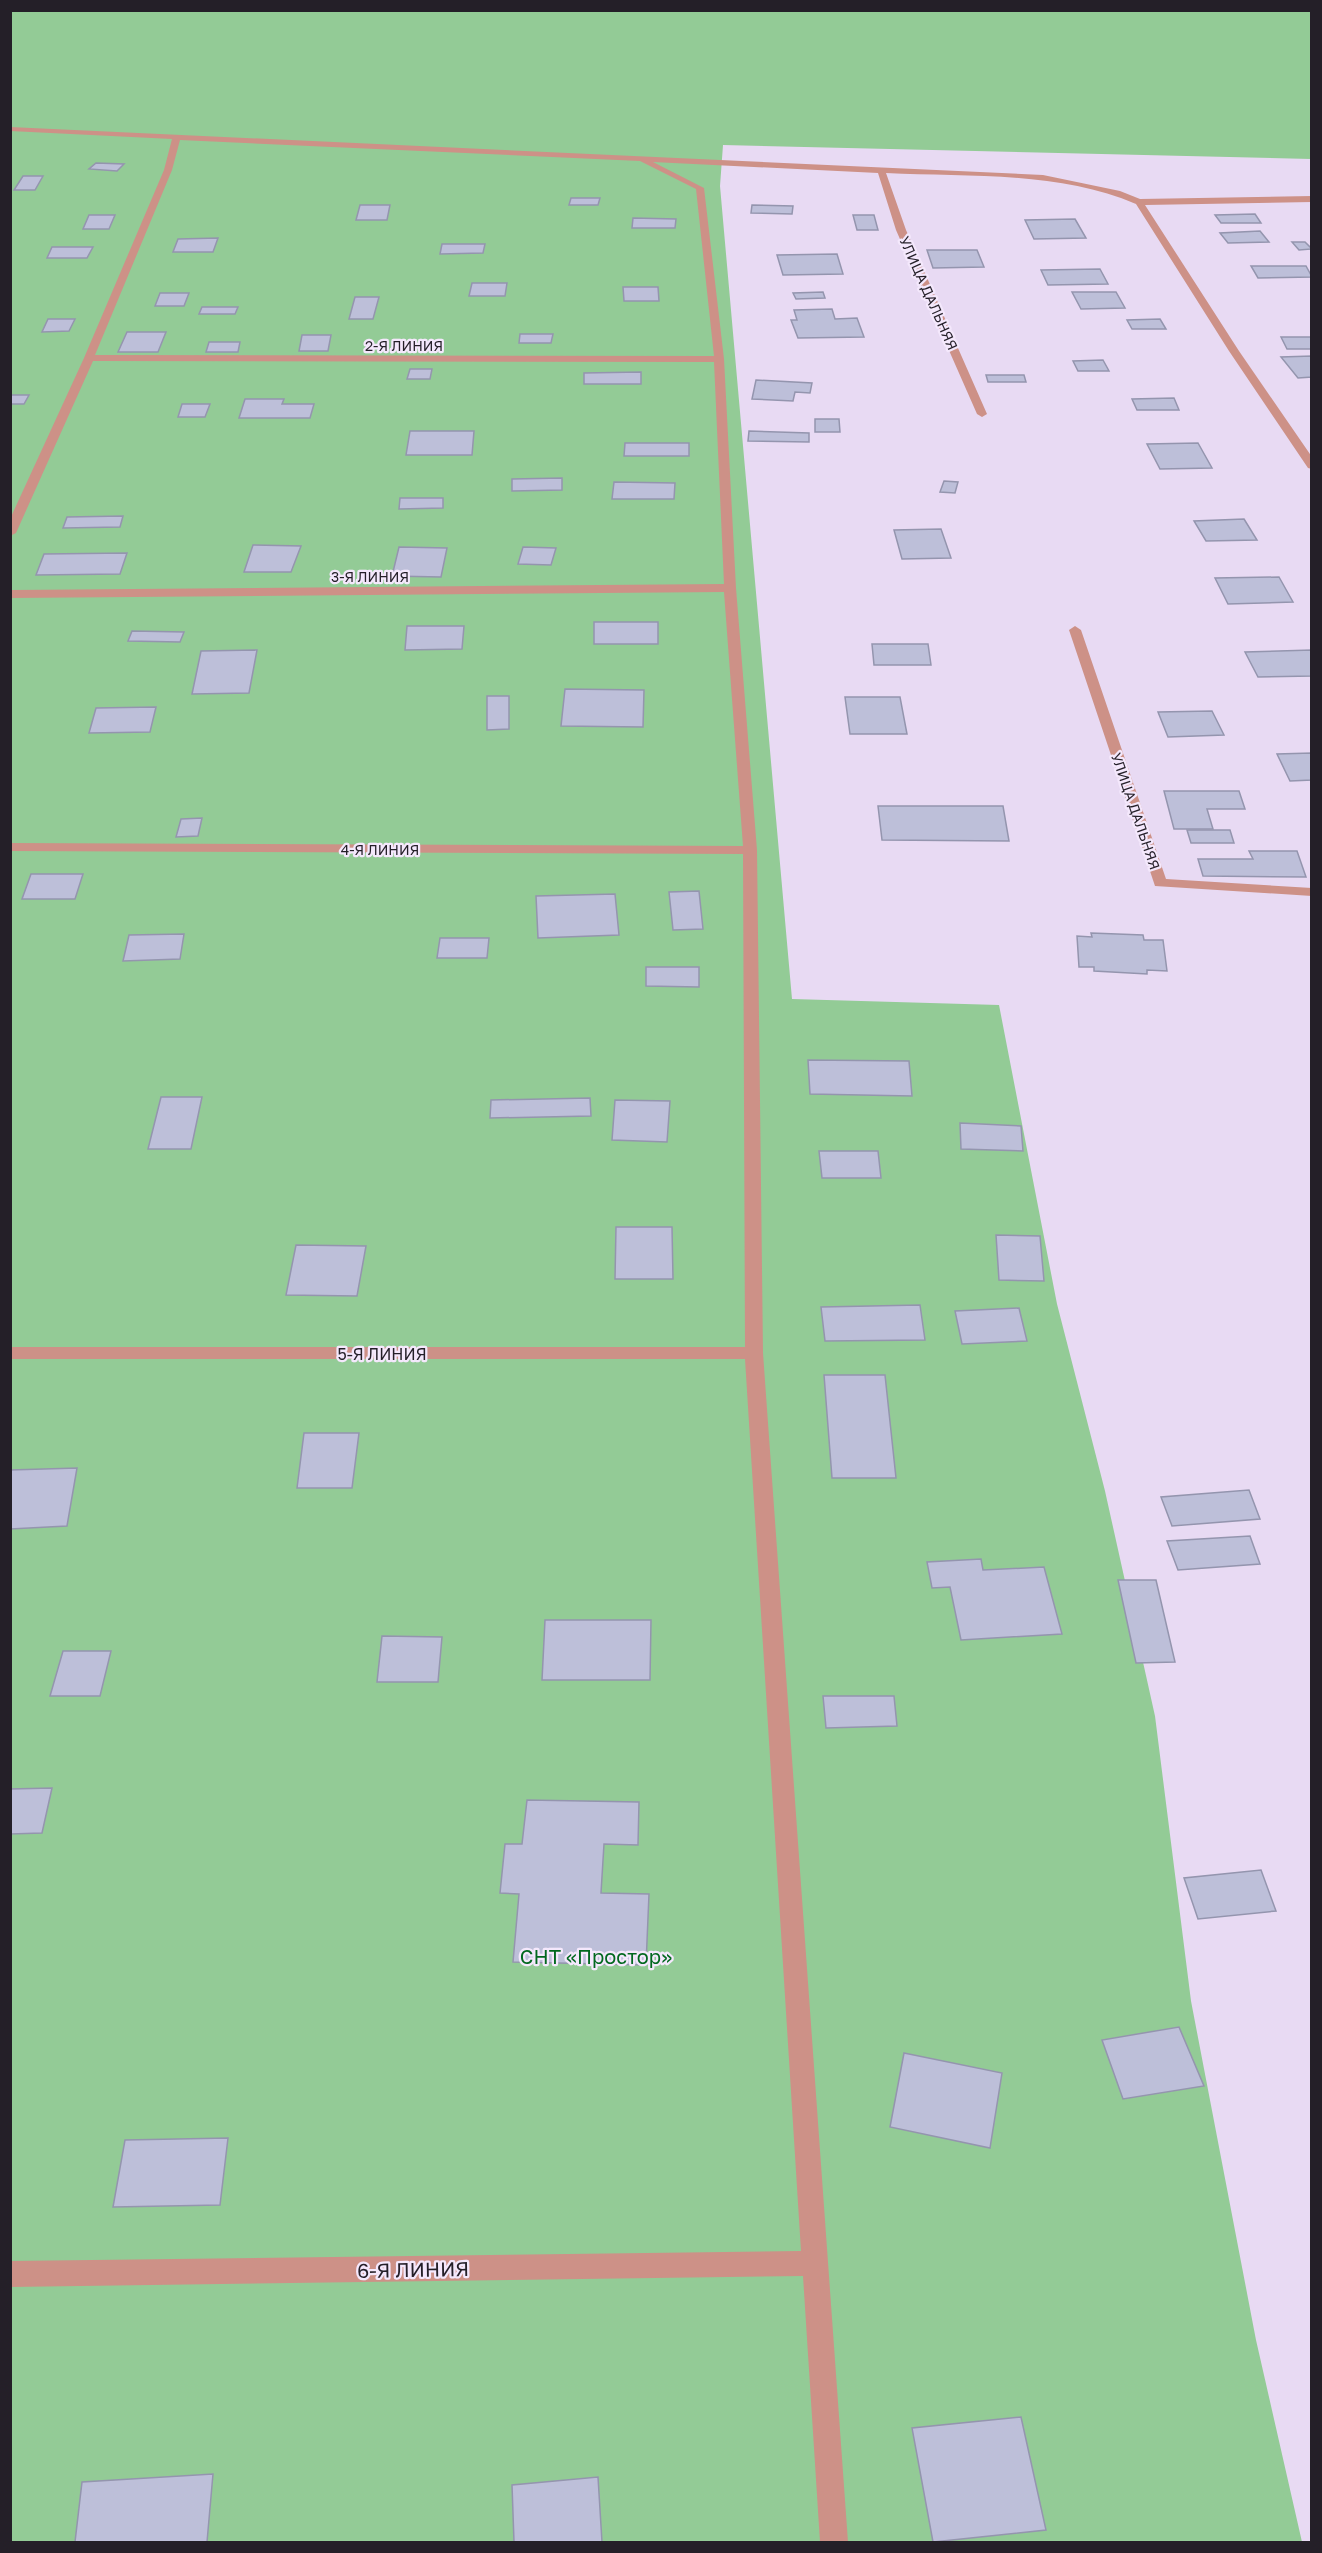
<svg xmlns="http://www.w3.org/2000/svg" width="1322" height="2553" font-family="'Golos Text',sans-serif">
<rect width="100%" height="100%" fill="#e8daf3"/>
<polygon fill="#93cb96" points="11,11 1311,11 1311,159 723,145 720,186 792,999 999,1005 1057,1304 1105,1491 1155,1716 1191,2001 1256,2340 1302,2542 11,2542"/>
<g fill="#bdbfd9" stroke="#9495ae" stroke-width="1.5">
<polygon points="96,163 124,164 117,171 89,169"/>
<polygon points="23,176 43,176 35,190 14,190"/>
<polygon points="571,198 600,198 598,205 569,205"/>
<polygon points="360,205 390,205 387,220 356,220"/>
<polygon points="752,205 793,206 792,214 751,213"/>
<polygon points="1255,214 1261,223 1221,223 1215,215"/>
<polygon points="89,215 115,215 109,229 83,229"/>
<polygon points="853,215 874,215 878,230 857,230"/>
<polygon points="633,218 676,219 675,228 632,228"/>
<polygon points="1075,219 1086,238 1034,239 1025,220"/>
<polygon points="1260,231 1269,242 1228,243 1220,233"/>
<polygon points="218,238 213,252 173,252 178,239"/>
<polygon points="1292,242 1305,242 1312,249 1299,250"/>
<polygon points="442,244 485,244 483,253 440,254"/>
<polygon points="52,247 93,247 87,258 47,258"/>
<polygon points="927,250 977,250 984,267 933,268"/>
<polygon points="837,254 843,274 783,275 777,255"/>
<polygon points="1251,266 1306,266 1312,277 1258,278"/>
<polygon points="1100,269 1108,284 1048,285 1041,270"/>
<polygon points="472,283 507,283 505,296 469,296"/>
<polygon points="623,287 658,287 659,301 624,301"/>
<polygon points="823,292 825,298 796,299 793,293"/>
<polygon points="1072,292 1116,292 1125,308 1081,309"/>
<polygon points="160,293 189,293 184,306 155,306"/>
<polygon points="355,297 379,297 373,319 349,319"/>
<polygon points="202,307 238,307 235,314 199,314"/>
<polygon points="832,309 835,319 857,318 864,337 798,338 791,320 797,320 794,310"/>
<polygon points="48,319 75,319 69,331 42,332"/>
<polygon points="1160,319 1166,329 1132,329 1127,320"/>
<polygon points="127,332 166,332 158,352 118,352"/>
<polygon points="520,334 553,334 551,343 519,343"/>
<polygon points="302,335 331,335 328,351 299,351"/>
<polygon points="1281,337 1312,337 1312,349 1287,349"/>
<polygon points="209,342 240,342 238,352 206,352"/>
<polygon points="1312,356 1312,377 1298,378 1281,357"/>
<polygon points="1103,360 1109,371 1078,371 1073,361"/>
<polygon points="410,369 432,369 430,379 407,379"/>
<polygon points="641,372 641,384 584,384 584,373"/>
<polygon points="986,375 1024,375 1026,382 988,382"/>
<polygon points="756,380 812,383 810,393 795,392 793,401 752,399"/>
<polygon points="10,395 29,395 24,404 10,404"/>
<polygon points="1174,398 1179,410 1137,410 1132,399"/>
<polygon points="245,399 284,399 282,404 314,404 310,418 239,418"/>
<polygon points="182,404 210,404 205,417 178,417"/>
<polygon points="815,419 839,419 840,432 815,432"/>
<polygon points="410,431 474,431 472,455 406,455"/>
<polygon points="749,431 809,433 809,442 748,441"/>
<polygon points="625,443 689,443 689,456 624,456"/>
<polygon points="1198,443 1212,468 1160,469 1147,444"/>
<polygon points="562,478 562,490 512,491 512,479"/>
<polygon points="944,481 958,482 955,493 940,492"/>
<polygon points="614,482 675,483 674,499 612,499"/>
<polygon points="400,498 443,498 443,508 399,509"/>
<polygon points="123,516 120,527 63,528 67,517"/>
<polygon points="1244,519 1257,540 1206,541 1194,521"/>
<polygon points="941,529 951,558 902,559 894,530"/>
<polygon points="253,545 301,546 291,572 244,572"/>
<polygon points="399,547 447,548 441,577 392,576"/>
<polygon points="523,547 556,548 551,565 518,564"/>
<polygon points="127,553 120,574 36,575 44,554"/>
<polygon points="1279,577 1293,602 1228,604 1215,578"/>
<rect x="594" y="622" width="64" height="22"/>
<polygon points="407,626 464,626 462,649 405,650"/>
<polygon points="132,631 184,632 180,642 128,641"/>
<polygon points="872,644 928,644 931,665 874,665"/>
<polygon points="257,650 249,693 192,694 201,651"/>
<polygon points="1312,650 1312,676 1258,677 1245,652"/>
<polygon points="565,689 644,690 643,727 561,726"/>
<polygon points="487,696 509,696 509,729 487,730"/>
<polygon points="845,697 900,697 907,734 850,734"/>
<polygon points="156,707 150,732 89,733 96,708"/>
<polygon points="1212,711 1224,735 1168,737 1158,712"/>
<polygon points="1312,753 1312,780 1290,781 1277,754"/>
<polygon points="1164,791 1239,791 1245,809 1207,809 1213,829 1174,829"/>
<polygon points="878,806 1003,806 1009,841 882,840"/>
<polygon points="202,818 198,836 176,837 181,819"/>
<polygon points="1187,830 1230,830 1234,843 1191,843"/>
<polygon points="1249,851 1297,851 1306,877 1203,876 1198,859 1253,859"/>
<polygon points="31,874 83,874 75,899 22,899"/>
<polygon points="699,891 703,929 673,930 669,892"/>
<polygon points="615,894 619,935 538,938 536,896"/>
<polygon points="1091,933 1143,935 1144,940 1163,940 1167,971 1147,970 1147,974 1094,971 1094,967 1079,967 1077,936 1092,937"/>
<polygon points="184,934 180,959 123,961 129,935"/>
<polygon points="440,938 489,938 487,958 437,958"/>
<polygon points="646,967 699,967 699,987 646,986"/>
<polygon points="808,1060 909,1061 912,1096 810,1094"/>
<polygon points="161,1097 202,1097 191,1149 148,1149"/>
<polygon points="590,1098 591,1116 490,1118 491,1100"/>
<polygon points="615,1100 670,1101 667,1142 612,1140"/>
<polygon points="960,1123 1021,1126 1023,1151 961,1149"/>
<polygon points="819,1151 878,1151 881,1178 822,1178"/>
<polygon points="616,1227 672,1227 673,1279 615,1279"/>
<polygon points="996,1235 1040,1236 1044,1281 999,1280"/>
<polygon points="296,1245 366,1246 357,1296 286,1295"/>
<polygon points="920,1305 925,1340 825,1341 821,1307"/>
<polygon points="1019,1308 1027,1341 962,1344 955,1311"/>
<polygon points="824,1375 885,1375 896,1478 832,1478"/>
<polygon points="304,1433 359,1433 352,1488 297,1488"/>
<polygon points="77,1468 67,1526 10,1529 10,1470"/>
<polygon points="1249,1490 1260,1519 1172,1526 1161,1497"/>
<polygon points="1250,1536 1260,1564 1178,1570 1167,1541"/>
<polygon points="981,1559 983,1570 1044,1567 1062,1634 961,1640 950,1587 932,1588 927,1562"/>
<polygon points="1118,1580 1156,1580 1175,1662 1136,1663"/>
<polygon points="545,1620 651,1620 650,1680 542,1680"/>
<polygon points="382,1636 442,1637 438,1682 377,1682"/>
<polygon points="63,1651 111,1651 100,1696 50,1696"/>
<polygon points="823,1696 894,1696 897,1726 826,1728"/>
<polygon points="52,1788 42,1833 10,1834 10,1789"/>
<polygon points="527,1800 639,1802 638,1845 604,1844 601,1893 649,1894 646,1965 513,1962 519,1894 500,1893 505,1844 522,1844"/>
<polygon points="1261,1870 1276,1911 1198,1919 1184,1878"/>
<polygon points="1179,2027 1204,2086 1123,2099 1102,2040"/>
<polygon points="904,2053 1002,2073 990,2148 890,2127"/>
<polygon points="228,2138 220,2205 113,2207 125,2140"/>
<polygon points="1021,2417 1046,2530 933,2542 912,2428"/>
<polygon points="213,2474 207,2542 75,2542 82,2482"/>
<polygon points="598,2477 602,2542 514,2542 512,2485"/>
</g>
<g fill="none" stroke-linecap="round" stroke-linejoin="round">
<g fill="#cd9187" fill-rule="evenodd">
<path d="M10,127L1043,175L1120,191L1140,199L1312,196V202L1145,205L1239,351L1312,457V469L1308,468L1229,351L1136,204C1059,171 968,177 886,173L906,230L987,414L982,417L977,414L896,230L878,173L653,162L704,188L724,359L736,588L757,850L763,1353L848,2542H820L803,2276L10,2287V2261L801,2251L745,1359H10V1347H745L743,854L10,851V843L743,846L724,592L10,598V590L724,584L714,362L93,361L16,533L10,536V519L84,358L164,170L172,139L10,131ZM180,140L640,161L696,189L714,356L95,355L172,170Z"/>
<polygon points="1075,626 1081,630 1166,879 1312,888 1312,896 1155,886 1069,630"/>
</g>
</g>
<g text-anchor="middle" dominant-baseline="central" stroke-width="4.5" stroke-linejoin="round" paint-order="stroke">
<g font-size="14" fill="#241f28" stroke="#f4e8fc">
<text transform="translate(929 293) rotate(66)">УЛИЦА ДАЛЬНЯЯ</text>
<text x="404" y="345">2-Я ЛИНИЯ</text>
<text x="370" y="576">3-Я ЛИНИЯ</text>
<text transform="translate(1136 811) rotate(71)">УЛИЦА ДАЛЬНЯЯ</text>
<text x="380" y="849">4-Я ЛИНИЯ</text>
</g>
<g font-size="16" fill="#241f28" stroke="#f4e8fc">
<text x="382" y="1354">5-Я ЛИНИЯ</text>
</g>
<g font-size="20" fill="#02681f" stroke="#f4e8fc">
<text x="596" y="1956">СНТ «Простор»</text>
</g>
<g font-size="20" fill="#241f28" stroke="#f4e8fc">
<text transform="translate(413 2269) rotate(-1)">6-Я ЛИНИЯ</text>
</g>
</g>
<rect width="1322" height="2553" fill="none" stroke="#241f28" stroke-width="24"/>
</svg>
